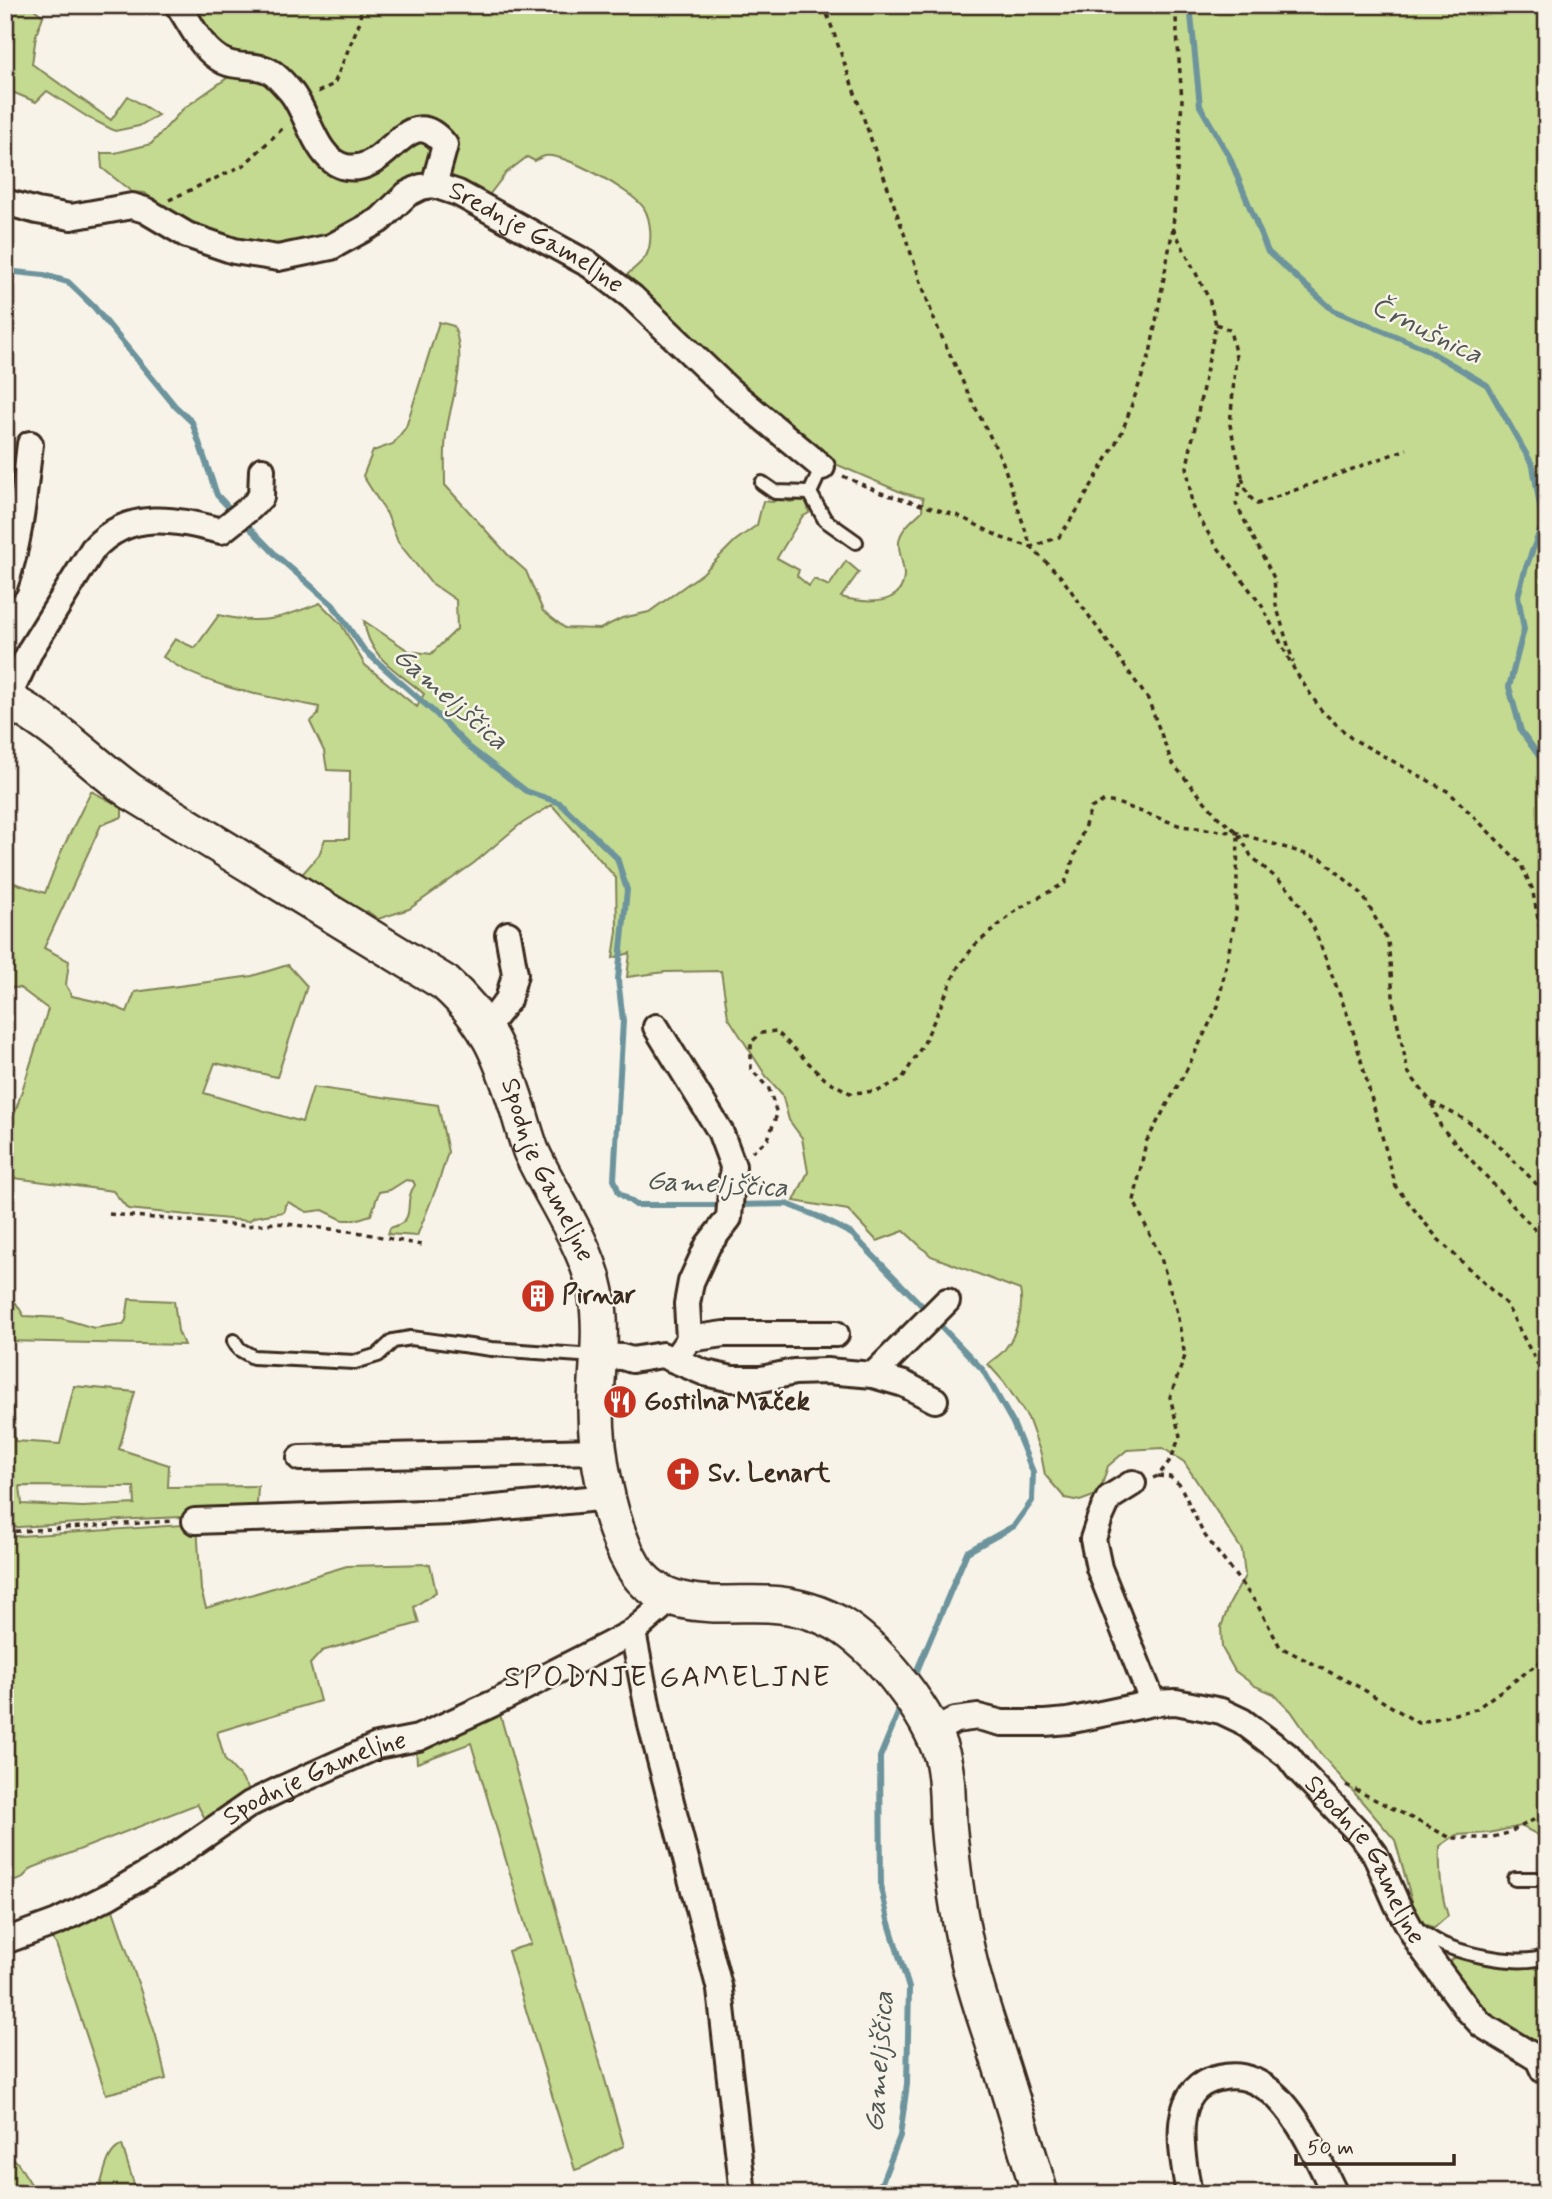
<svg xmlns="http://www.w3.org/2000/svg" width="1552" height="2199" font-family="Mynerve,sans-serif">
<rect width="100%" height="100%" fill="#f7f3e8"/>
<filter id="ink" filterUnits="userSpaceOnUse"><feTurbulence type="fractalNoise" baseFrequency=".0143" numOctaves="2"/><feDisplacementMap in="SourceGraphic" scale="14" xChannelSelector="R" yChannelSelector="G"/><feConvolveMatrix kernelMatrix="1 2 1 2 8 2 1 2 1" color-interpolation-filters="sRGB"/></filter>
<g filter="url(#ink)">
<g fill="#c4da90" stroke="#808257" stroke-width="2" fill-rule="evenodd">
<polygon points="5,5 29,5 43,16 36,35 32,64 111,120 128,96 158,115 139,126 115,131 89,118 47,91 36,102 5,89"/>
<path d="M188,5H1547L1545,37L1547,47V1845L1544,1838L1521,1826L1489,1833L1456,1835L1440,1846C1439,1870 1440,1893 1448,1916L1434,1928L1421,1922L1414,1908L1395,1840L1320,1753L1291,1711L1274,1694L1255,1686L1235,1671L1222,1648L1221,1627L1230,1603L1245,1576L1242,1550L1184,1462L1163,1448L1127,1450L1108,1466L1099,1494L1080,1501L1065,1498L1045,1475L1041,1454L1028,1418L1004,1382L988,1364C993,1359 1001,1355 1005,1349C1017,1334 1024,1308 1020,1290L931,1256L904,1231L877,1241L848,1210L794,1201L808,1172L802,1138L789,1120L782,1094L766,1076L728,1017L721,971L665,972L627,977L630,953L613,958L617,931L616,878L552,805L518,826L474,863L409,909L378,919L367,911L358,919L297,880L319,855L325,839H349L350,771L327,770L324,751L310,722L318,715L319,707C265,696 209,689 163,657L175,639L195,648L219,615C262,626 281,618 320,603L341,624L365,665L417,707L424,694C398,671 369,659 364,621L409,651L431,654L457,629L456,600L430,582L398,542L387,514L363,476L373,451L393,444L406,427L439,322L454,326C468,365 451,396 446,435C444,451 445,468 445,485L509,556L526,571L543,611L565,628L600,629L622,618L649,612L703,573L735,541L757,525L763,501L773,502L779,498L790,502L806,498L809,513L802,517L777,558L799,570L797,576L809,586L814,579L829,586L846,561L859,572L841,597C863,603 903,608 904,575C904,564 898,552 899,542C900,529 914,519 922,511L923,498L903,493L826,460L633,291L627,275C633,269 642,263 646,256C653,243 651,220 644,208C632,191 565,153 545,156C541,157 538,159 535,161L527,157L506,173L486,199L455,179L296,249L216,239L158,205L145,193L132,192L102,168L101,153H115L151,144L183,109L227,78L222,58Z"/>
<path d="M91,791L122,807V817L101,825L44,948L69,961L66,985L72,996L108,1004L127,1012L135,992L252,976L288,965L307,986L277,1077L215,1063L204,1093L302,1122L313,1087L438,1105L448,1152L439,1181L417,1236L388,1234L390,1228C420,1220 401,1203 415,1185L413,1181L406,1180L390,1190L379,1192L371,1215L355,1220H343L323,1210L307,1212L288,1202L285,1205L284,1212L254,1217L249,1221L128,1209L113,1191L14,1178L5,1193V1144L48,1009L20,988L5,987V880L45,893L61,852Z"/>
<polygon points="129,1299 174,1301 178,1331 184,1345 5,1341 5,1303 16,1303 24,1316 61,1318 94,1328 123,1324 126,1320"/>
<path d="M74,1386L135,1392L119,1449L169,1465L168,1487L258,1486L257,1504L229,1515L136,1519L5,1528V1405L13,1406L15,1441L60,1444ZM20,1486L134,1487L135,1504L83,1507L22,1504Z"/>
<polygon points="197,1524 201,1590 206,1608 347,1566 430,1564 436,1592 414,1607 419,1623 322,1651 310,1664 320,1701 217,1732 225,1760 240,1776 252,1794 207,1822 197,1804 32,1868 21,1879 5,1884 5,1537"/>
<path d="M499,1711L624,2146C608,2152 589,2167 575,2170L508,1951L531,1944L471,1743L417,1763L416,1748Z"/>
<polygon points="112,1907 156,2036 166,2079 106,2094 56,1944 50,1936 99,1916"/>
<polygon points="1456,1956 1505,1966 1547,1961 1547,2068 1489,2020 1444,1967"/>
<path d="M122,2145L137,2194H97C105,2178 104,2153 122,2145Z"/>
<polygon points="5,2152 17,2162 31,2184 46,2194 5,2194"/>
</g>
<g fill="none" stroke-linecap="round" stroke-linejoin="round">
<g stroke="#6d949c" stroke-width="6">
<polyline points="1190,5 1200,106 1229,156 1268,252 1333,310 1424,348 1487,385 1533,466 1543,523 1525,570 1518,596 1524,629 1509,687 1521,731 1539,756 1547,760"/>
<polyline points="5,271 44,275 68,282 94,307 175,406 192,422 217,495 235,514"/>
<polyline points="243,521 278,557 333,605 364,650 434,712 470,748 526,791 560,803 617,858 627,890 618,979 623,1021 614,1179 619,1193 636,1205 724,1205"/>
<polyline points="735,1205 787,1204 817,1216 852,1234 929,1313"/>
<polyline points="913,1680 967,1552 1014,1526 1032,1501 1033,1472 1013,1423 983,1370 936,1321"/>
<polyline points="874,2194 882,2182 900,2136 907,2084 909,1988 888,1920 881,1888 880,1757 901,1706"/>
</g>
<g stroke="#3b2a1e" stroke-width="18">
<g id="lane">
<polyline points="822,467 810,493 825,520 856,542"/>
<polyline points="762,483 775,492 810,493"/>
<polyline points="234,1341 239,1349 253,1357 355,1362 378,1355 393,1341 411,1338 492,1349 595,1356"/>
<polyline points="1515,1879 1547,1879"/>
<path d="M1416,1928C1425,1934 1434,1941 1444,1945C1468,1955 1522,1967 1547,1956"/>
</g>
</g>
<g stroke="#3b2a1e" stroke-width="30">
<g id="street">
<path d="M178,5C193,27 201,50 225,62C238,68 255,64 267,70C275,73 285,85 291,92C308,112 316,162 346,167C390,175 407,97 445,145L434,185"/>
<path id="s1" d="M5,202L37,211L71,217L132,206L145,210L187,235L234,251L278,258L331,247L380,220L407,194L421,187L434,185L458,193L590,265L632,297L728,389L822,467"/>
<path d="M5,584C21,539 24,491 30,444"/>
<path d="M7,700L31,649L93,549C129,509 175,519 221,531L250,508L261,497L262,470"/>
<polyline points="656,1027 720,1131 733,1166 729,1218 708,1245 691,1282 687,1304 689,1339 675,1359"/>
<polyline points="486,1028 508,1000 515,974 508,934"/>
<polyline points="689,1339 724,1334 836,1334"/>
<polyline points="599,1356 622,1357 632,1360 662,1355 705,1373 732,1379 762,1379 794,1372 827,1371 873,1375 904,1384 935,1400"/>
<polyline points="873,1375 947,1301"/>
<polyline points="300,1458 598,1451"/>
<polyline points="1133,1483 1109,1498 1100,1518 1093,1539 1099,1568 1153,1703"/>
<polyline points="195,1521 452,1512 609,1497"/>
<polyline points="633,1632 651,1725 720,1990 743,2194"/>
<path id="s2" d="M932,1733L955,1720L978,1717L1002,1723H1045L1068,1721L1153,1703L1176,1702L1221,1711L1242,1721L1288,1756L1298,1769L1361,1835L1375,1854L1397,1904L1419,1944L1468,2010L1482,2025L1538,2059L1543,2070"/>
<path id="s3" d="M5,1941L57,1922L109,1896L165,1863L250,1804L279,1790L377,1746L418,1738L492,1704L608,1645L633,1632L672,1598"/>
<path d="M1189,2194C1183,2157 1166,2088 1219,2078C1237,2074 1249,2077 1265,2087C1297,2108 1318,2160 1335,2194"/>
</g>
</g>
<g stroke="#3b2a1e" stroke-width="40">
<g id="secondary">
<path id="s4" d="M5,699C52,722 88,760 130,791L445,983C488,1021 501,1056 518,1109C522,1123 526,1137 531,1151C551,1195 587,1245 596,1292C603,1328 597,1366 596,1402C595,1451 608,1524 633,1566C661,1614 722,1602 768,1604C794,1605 823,1613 845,1628C882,1653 929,1713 942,1756C948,1777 947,1800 948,1822C952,1869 958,1915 969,1961C976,1992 987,2022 997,2053C1012,2099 1026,2147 1040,2194"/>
</g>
</g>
<g stroke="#3b2a1e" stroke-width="3.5" stroke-dasharray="5 5" stroke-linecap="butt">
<polyline points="824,5 935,322 968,393 1002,460 1031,547 1062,578 1148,699 1172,763 1218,817 1238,833 1251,856 1292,892 1313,926 1351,1024 1396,1187 1438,1239 1506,1304 1547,1382"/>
<polyline points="318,92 334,84 360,21 361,5"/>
<polyline points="169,200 244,165 285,126"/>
<polyline points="1173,228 1209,299 1216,324 1187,466 1192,506 1213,541 1262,606 1295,671 1321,710 1351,738 1449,792 1520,863 1532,888 1547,964"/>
<polyline points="1216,324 1230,330 1236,357 1230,425 1242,476 1236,504 1274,578 1276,605 1293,662"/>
<polyline points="843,476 881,493 959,516 1002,538 1031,547 1059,537 1078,509 1122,432 1150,354 1173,228 1182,101 1175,5"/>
<polyline points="1242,478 1248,495 1257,504 1407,449"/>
<polyline points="1432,1104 1441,1127 1547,1243"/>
<polyline points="752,1152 768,1139 777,1114 769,1089 751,1069 751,1042 762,1033 776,1031 825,1079 850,1093 878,1091 902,1079 924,1043 958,967 975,945 1018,909 1065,883 1091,808 1104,801 1117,803 1181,826 1238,833 1322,859 1362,894 1388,941 1394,1006 1408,1072 1431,1102 1466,1120 1498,1144 1547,1195"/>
<polyline points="109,1214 246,1226 277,1223 357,1232 426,1246"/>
<polyline points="1158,1476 1170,1477 1180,1485 1203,1533 1257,1604 1280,1647 1361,1688 1418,1723 1476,1709 1547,1657"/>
<polyline points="1153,1478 1158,1476 1171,1459 1180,1436 1170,1397 1185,1356 1177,1313 1161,1258 1134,1201 1146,1142 1186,1071 1218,1006 1236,915 1238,836"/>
<polyline points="5,1532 172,1521"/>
<polyline points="1346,1785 1451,1838 1489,1838 1508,1833 1547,1813"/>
</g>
<use href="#lane" stroke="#f7f3e8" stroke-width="12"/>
<use href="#street" stroke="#f7f3e8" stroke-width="24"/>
<use href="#secondary" stroke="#f7f3e8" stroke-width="35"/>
</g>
</g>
<defs>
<g id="building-disc" transform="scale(1.75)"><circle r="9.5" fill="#c8321e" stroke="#f7f3e8"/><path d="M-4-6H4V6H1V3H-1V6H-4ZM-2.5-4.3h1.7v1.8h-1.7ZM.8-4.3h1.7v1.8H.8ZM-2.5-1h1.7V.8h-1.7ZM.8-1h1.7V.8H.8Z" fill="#fff"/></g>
<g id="restaurant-disc" transform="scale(1.75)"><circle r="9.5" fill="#c8321e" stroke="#f7f3e8"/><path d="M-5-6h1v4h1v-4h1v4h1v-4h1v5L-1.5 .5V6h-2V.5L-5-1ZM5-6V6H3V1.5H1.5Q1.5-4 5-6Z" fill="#fff"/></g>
<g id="church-disc" transform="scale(1.75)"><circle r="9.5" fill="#c8321e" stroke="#f7f3e8"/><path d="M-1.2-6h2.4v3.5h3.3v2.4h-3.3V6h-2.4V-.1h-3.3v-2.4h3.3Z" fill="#fff"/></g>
</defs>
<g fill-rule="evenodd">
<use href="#building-disc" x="538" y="1296"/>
<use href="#restaurant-disc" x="620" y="1402"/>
<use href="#church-disc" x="683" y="1474"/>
</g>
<g text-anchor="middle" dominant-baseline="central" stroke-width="5" stroke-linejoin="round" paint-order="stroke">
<g font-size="26" fill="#3b2a1e" stroke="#f7f3e8">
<text stroke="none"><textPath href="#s1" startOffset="578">Srednje Gameljne</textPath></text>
<text stroke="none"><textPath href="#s4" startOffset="740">Spodnje Gameljne</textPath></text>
<text stroke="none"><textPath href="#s3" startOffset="352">Spodnje Gameljne</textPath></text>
<text stroke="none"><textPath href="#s2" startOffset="508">Spodnje Gameljne</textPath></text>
</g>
<g font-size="26" font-weight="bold" fill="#3b2a1e" stroke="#f7f3e8" text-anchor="start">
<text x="562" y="1296">Pirnar</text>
<text x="644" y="1402">Gostilna Maček</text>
<text x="708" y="1474">Sv. Lenart</text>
</g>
<g font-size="28" font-style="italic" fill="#505652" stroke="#f7f3e8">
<text transform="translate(1426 331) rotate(26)">Črnušnica</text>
<text transform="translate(450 699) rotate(41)">Gameljščica</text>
<text transform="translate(717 1185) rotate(3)">Gameljščica</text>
<text transform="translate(880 2062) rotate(-86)">Gameljščica</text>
</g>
<g font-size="30" letter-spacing="2" fill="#3b2a1e" stroke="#f7f3e8">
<text x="668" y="1677">SPODNJE GAMELJNE</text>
</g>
</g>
<rect width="1552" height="2199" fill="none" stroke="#f7f3e8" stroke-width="28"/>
<rect x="14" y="14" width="1524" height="2171" fill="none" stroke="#3b2a1e" stroke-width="2.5" filter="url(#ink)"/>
<path d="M1296 2154v10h158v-10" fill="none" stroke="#3b2a1e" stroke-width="3.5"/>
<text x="1307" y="2154" font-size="21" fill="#3b2a1e" stroke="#f7f3e8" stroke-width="5" paint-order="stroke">50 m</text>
</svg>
